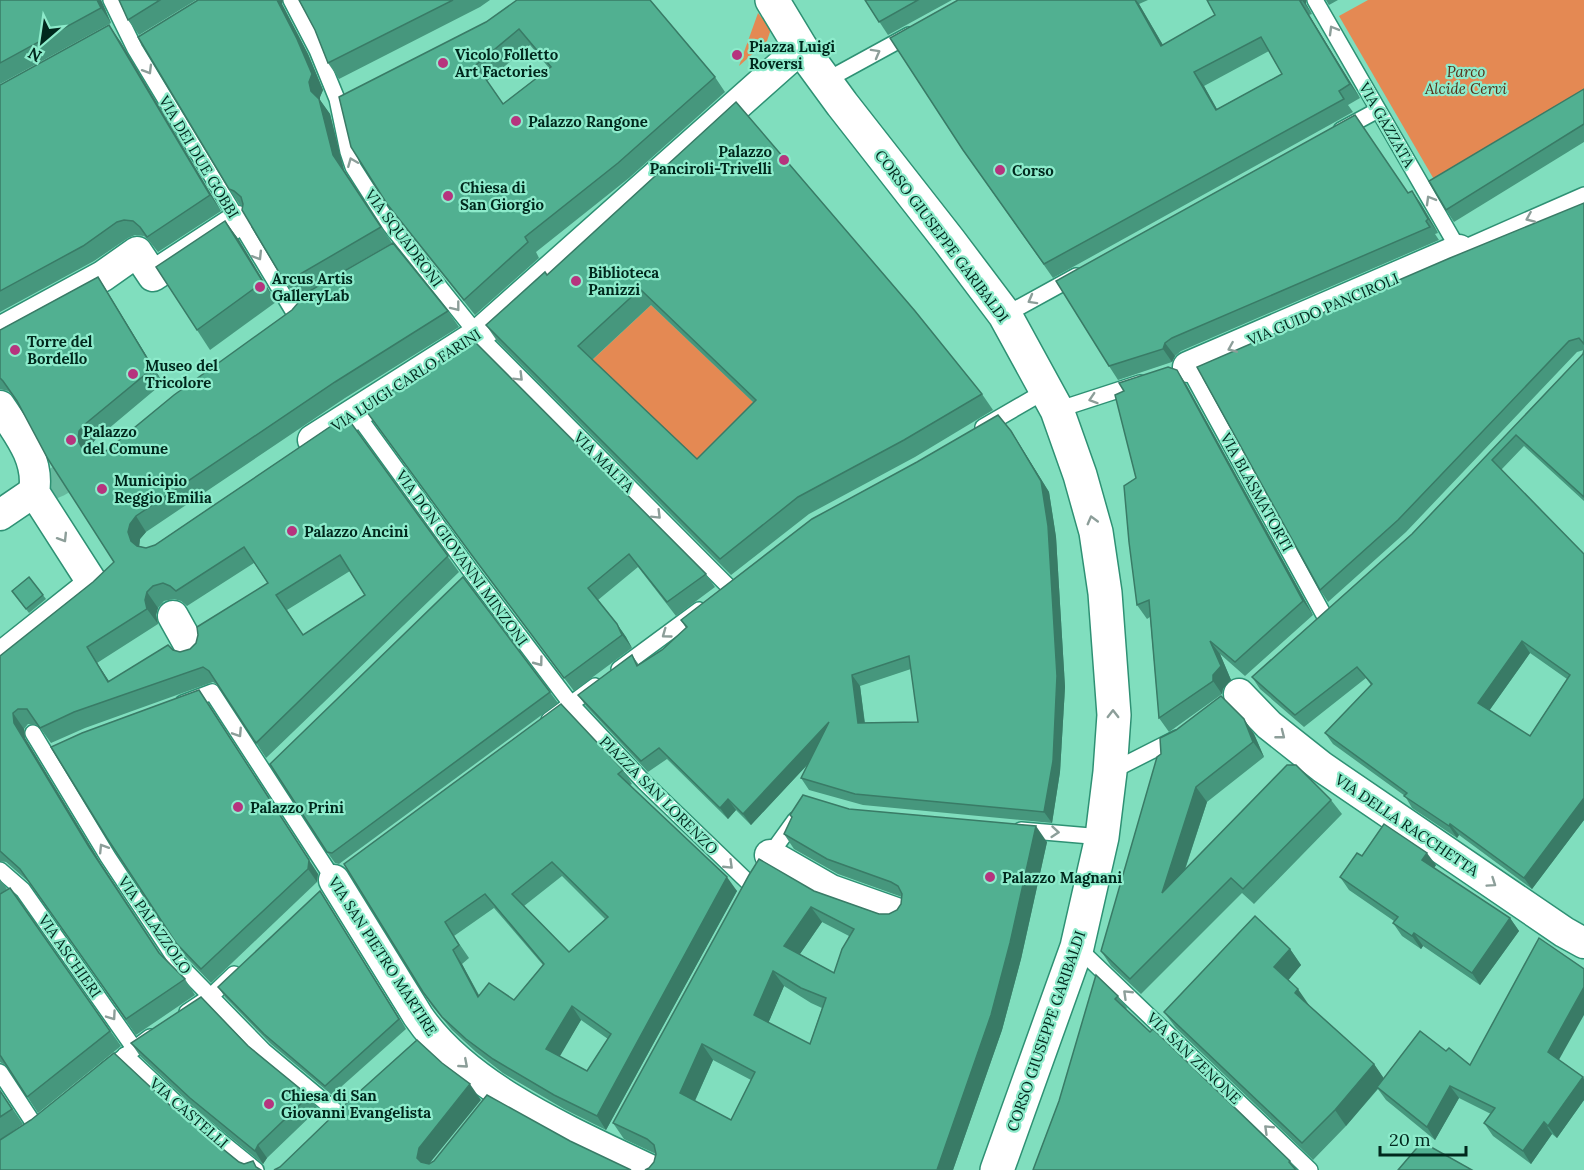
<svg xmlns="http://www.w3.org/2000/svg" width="1584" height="1170" font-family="Lora,serif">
<rect width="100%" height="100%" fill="#80debe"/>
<g fill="#e48953">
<polygon points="1368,0 1584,0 1584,101 1439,188 1339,16"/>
<polygon points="758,13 771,29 767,41 739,66"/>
<polygon points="651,305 768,416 708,475 589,363"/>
</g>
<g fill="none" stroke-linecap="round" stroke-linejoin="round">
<polyline stroke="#66ba9e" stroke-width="30" stroke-dasharray="30 15" stroke-linecap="butt" points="34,492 57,482 96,459"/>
<g stroke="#2e9174" stroke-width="18">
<g id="lane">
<polyline points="111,0 135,49 293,311 308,302"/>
<polyline points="291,0 317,50 337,99 348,152 353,167 390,225 478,335 730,588"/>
<polyline points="1315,0 1459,250 1584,195"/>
<polyline points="825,81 909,35"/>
<polyline points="1341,130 1378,110"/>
<polyline points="1005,315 1076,276"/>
<polyline points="1185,368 1188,367 1325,617"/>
<polyline points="1057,410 1140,383"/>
<polyline points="355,412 472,573 571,704 644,782 751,885"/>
<polyline points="983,427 1047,390"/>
<polyline points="619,669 699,610"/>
<polyline points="183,703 212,692 334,880"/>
<polyline points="549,720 595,686"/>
<polyline points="33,733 108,857 178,963 264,1051 338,1113"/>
<polyline points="1110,772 1177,738"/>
<polyline points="1021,830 1102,837"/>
<polyline points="767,859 795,820"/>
<polyline points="0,870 23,890 134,1048"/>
<polyline points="1077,947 1310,1170"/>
<polyline points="187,1012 211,996 234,974"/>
<polyline points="125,1055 192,1118 256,1170"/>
<polyline points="105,1071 150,1037"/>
<polyline points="0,1072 36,1127"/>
</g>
</g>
<g stroke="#2e9174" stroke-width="33">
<g id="street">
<polyline points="0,332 103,276 137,252 153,276 237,221"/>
<polyline points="1188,367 1459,250"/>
<path d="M0,406C17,432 40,459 34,492L93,584L0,658"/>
<polyline points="313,440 478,335 801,48"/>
<polyline points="0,515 34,492"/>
<polyline points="173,616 192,650"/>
<polyline points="1239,694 1269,725 1322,767 1564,932 1584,943"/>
<polyline points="770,855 831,890 896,913"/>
<path d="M334,880L418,1016C468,1089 573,1133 650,1170"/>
</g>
</g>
<g stroke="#2e9174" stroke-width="36">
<polyline id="secondary" points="772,0 801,48 842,104 950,242 1005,315 1057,410 1080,475 1096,532 1105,593 1114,715 1110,772 1102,837 1077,947 997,1170"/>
</g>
<use href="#lane" stroke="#fff" stroke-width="15"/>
<use href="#street" stroke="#fff" stroke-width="30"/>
<use href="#secondary" stroke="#fff" stroke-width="33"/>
</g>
<g fill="#46977d" fill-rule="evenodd">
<polygon points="0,0 101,0 111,23 0,84"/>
<polygon points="119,0 196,0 139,35 128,20"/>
<polygon points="198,0 283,0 282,4 308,54 323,90 320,97 320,100 330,114 344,170 392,243 300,296 294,294 283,279 243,205 240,205 229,189"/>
<polygon points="299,0 490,0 480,7 339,79 328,63 315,30"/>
<polygon points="865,0 952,0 888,35"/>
<path d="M958,0H1148L1139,4L1163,45L1215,15L1207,0H1306V4L1312,14L1309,15L1360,98L1348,105L1353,112L1053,278L963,150ZM1269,51L1282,74L1217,109L1204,86Z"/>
<polygon points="1326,0 1338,0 1329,5"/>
<path d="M486,22L715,77L725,92L629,178L536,252L539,258L475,315L398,219L387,204ZM530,45L549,68L503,104L487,81Z"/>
<polygon points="120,41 221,211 158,252 150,242 144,236 135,235 128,238 94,261 0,312 0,85"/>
<polygon points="1584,89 1584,142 1454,222 1446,210"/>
<path d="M736,102L982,394L993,410L915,457L809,514L731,575L497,341L486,325L547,275ZM651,305L754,403L697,459L592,360Z"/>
<polygon points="1412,191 1421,204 1438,233 1435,234 1439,240 1181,351 1175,356 1172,362 1118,380 1109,366"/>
<path d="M1584,203V501L1524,446L1501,470L1584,554V820L1532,889L1459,835L1457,838L1412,808L1405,796L1333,744L1325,733L1371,685L1366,678L1304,727L1260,689L1252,677L1412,534L1583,354L1584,350L1577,352L1406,532L1328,602L1320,590ZM1530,653L1567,679L1530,736L1489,711Z"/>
<polygon points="225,221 239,240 276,302 210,350 197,330"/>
<path d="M98,277L108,293L163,383L95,440L90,446L89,454L97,455L448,311L459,327L345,398L146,532L140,539L139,546L146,548L155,545L346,416L459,572L266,758L219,686L213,682L85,728L51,743L38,725L28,724L24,729L25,738L100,862L161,955L185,979L195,995L136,1035L31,884L6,862L0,861V656L93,582L114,562L17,401L13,395L8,391L0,389V330ZM254,563L268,583L190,649L180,652L173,650L109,681L97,663L158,624L156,615L158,608L164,601L174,599L181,601L187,606ZM350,571L365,595L303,635L287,610Z"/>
<polygon points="1186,384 1313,615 1245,676 1220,654 1231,680 1223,689 1222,694 1169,732 1159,718 1150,617 1147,619 1137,605 1136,478 1124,391"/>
<polygon points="364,408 706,574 715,587 676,616 638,567 598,600 617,624 626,637 632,648 574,691 480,567"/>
<path d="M1011,431L1018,442L1049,492L1056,537L1065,687L1060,772L1052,823L863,805L809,790L801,778L808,764L751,825L736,810L728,819L667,759L648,772L586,706L578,695L632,655L639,665L662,650L686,628L681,620ZM911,669L918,722L865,723L860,686Z"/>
<polygon points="29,577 46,599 29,613 12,591"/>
<polygon points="550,692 558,703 339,864 335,863 327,852"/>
<polygon points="208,704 318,874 317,882 211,983 186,957 176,943"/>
<polygon points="1244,719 1254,734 1264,757 1207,802 1185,870 1331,800 1342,814 1254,904 1242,893 1141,994 1111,966 1101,951 1161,754"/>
<path d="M623,770L632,784L630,785L737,891L606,1130L564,1109L503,1073L476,1052L452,1030L432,1006L423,992L344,864ZM562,876L605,919L569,952L524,906ZM494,908L543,965L514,1000L479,995L462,964L469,958L454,936ZM581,1020L608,1039L587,1071L559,1056Z"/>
<path d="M849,809L1047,842L1021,959L1002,1030L953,1170H645L649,1168L654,1162L656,1154L624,1139L613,1123L814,891L879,914H889L897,910L901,904L902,897L838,874L794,849L784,834L792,818L790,815ZM822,922L849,936L834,973L800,954ZM784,986L811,1003L822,1008L810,1044L768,1023ZM713,1060L751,1080L731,1120L695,1101Z"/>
<polygon points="1362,856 1436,865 1434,868 1510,918 1519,931 1480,985 1423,946 1421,949 1402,936 1393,923 1394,921 1349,890 1340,877"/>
<polygon points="0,879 7,889 3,892 10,888 121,1046 38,1113 7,1066 0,1062"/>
<polygon points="326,901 406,1029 332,1095 271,1044 225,997 218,987"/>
<polygon points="1290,949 1301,965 1288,980 1309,1006 1374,1064 1384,1079 1446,1051 1470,1065 1559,1060 1584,1079 1584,1100 1557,1138 1552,1134 1531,1164 1493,1136 1484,1123 1491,1114 1459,1098 1435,1140 1386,1100 1378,1089 1346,1126 1313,1160 1176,1028 1164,1012"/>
<polygon points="1096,975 1118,996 1127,1008 1126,1009 1290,1161 1297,1170 1033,1170 1059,1101"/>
<polygon points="131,1043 248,1046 309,1096 318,1109 267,1158 263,1164 198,1111 140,1056"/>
<polygon points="0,1090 23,1124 3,1138 175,1110 239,1162 257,1167 0,1170"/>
</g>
<g fill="#397b66">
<polygon points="97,0 101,0 111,23 101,8"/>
<polygon points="277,0 283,0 282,4 308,54 323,90 320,97 320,100 330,114 344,170 392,243 333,155"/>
<polygon points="1135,0 1136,0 1139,4 1171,59 1161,46"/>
<polygon points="1302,0 1306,0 1306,4 1312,14"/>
<polygon points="1300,1 1309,15 1360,98 1350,84"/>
<polygon points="109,25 120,41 221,211 210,195"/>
<polygon points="1194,72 1204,86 1225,124 1216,110"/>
<polygon points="1412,191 1421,204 1438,233 1428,219"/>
<polygon points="225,221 239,240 276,302 263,282"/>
<polygon points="98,277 108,293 163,383 153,368"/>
<polygon points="1165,343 1175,356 1172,362 1163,349"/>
<polygon points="1177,370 1186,384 1313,615 1303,601"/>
<polygon points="84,425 95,440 90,446 89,455 82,448 78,440 79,431"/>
<polygon points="1011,431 1018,442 1049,492 1056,537 1065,687 1060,772 1052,823 1044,812"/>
<polygon points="136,516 146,532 140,539 139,548 131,541 128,532 130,524"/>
<polygon points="147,592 158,608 156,615 158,624 147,609 145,600"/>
<polygon points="617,624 626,637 632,648 622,635"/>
<polygon points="1210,641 1220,654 1231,680 1223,689 1222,694 1213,681"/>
<polygon points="1522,641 1530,653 1486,715 1478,703"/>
<polygon points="87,647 97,663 119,697 108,682"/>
<polygon points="852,675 860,686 866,734 858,723"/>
<polygon points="199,690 318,874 317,882 308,869"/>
<polygon points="13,713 24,729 25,738 100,862 170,968 89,847 14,723"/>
<polygon points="1244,719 1254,734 1264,757 1253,742"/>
<polygon points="829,722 837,733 751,825 743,814"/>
<polygon points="1196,787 1207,802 1172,908 1162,893"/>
<polygon points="1584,798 1584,820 1532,889 1524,878"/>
<polygon points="728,799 736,810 728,819 720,808"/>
<polygon points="1450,824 1459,835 1457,838 1449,826"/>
<polygon points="1036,826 1047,842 1021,959 1002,1030 953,1170 937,1170"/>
<polygon points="1427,853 1436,865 1431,872 1422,860"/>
<polygon points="727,877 737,891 606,1130 597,1116"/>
<polygon points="320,891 326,901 406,1029 399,1019"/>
<polygon points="811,907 822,922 795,961 784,946"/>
<polygon points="1510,918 1519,931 1480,985 1472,973"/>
<polygon points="1414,933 1423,946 1421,949 1412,936"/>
<polygon points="1290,949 1301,965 1286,983 1274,967"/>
<polygon points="453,950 462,964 487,1011 478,997"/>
<polygon points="773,971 784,986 765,1031 754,1015"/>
<polygon points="1584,987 1584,1015 1556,1065 1548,1052"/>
<polygon points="1298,989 1309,1005 1306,1009 1295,993"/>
<polygon points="572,1006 581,1020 556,1063 546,1049"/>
<polygon points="702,1044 713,1060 691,1109 680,1093"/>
<polygon points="1374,1064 1385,1080 1346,1126 1335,1110"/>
<polygon points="1583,1077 1584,1079 1584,1100 1557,1138 1548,1126"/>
<polygon points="470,1084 481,1100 429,1164 426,1170 417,1158 419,1148"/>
<polygon points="1450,1086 1459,1098 1435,1140 1427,1127"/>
<polygon points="1544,1122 1552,1134 1531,1164 1523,1151"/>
<polygon points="258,1145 267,1158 263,1164 255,1151"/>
</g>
<g fill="#51b091" stroke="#397b66" stroke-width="1.5" fill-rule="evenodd">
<polygon points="0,0 97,0 101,8 0,63"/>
<polygon points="119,0 160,0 128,20"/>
<polygon points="198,0 277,0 297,39 312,74 309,82 311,91 319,99 333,155 381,227 290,280 283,279 242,210 243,204 241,197 234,191 229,189 138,37"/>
<polygon points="299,0 453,0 328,63 315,30"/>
<path d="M517,0H650L715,77L618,163L525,237L528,242L464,300L387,204L351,147L339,97L486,22ZM519,29L551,67L503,104L476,65Z"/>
<polygon points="865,0 918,0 879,22"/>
<path d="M958,0H1135L1161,46L1215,15L1207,0H1302L1300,1L1350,84L1339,91L1344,99L1044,264L963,150L890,38ZM1261,37L1282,74L1216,110L1194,72Z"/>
<polygon points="109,25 210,195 147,237 140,227 133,221 124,220 117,222 83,246 0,291 0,85"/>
<polygon points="1584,89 1584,124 1446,210 1429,181"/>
<path d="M736,102L915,311L982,394L904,440L798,497L720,559L486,325L545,272L547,275ZM640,289L756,400L697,459L578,346Z"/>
<polygon points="1355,115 1408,193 1412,191 1428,219 1426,221 1430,227 1172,338 1165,343 1163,349 1109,366 1056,281"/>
<polygon points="1584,203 1584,344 1579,338 1569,341 1398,520 1320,590 1197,367 1450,258"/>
<polygon points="225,221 263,282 197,330 156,267"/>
<path d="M393,243L448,311L335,382L136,516L130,524L128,532L131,541L137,546L146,548L155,545L346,416L448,556L256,743L209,671L203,667L74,712L40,728L27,709H18L13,713L14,723L89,847L159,953L185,979L126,1019L20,869L0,851V656L93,582L114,562L48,459L17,401L3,381L0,378V330L98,277L153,368L84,425L79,431L78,440L82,448L89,453L97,455L106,451L174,395L292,310L298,303L299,297ZM244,547L268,583L197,627L198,635L196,643L190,649L180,652L173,650L168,645L108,682L87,647L147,609L145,600L147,592L153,586L163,583L170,586L176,591ZM340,555L365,595L303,635L276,595Z"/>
<polygon points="473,340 706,574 667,602 629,554 588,588 617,624 622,635 564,678 471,554 364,408"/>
<path d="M1584,350V497L1516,435L1492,460L1584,554V798L1524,878L1450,824L1449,826L1404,796L1407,793L1325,733L1372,684L1357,667L1295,715L1252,677L1412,534L1583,354ZM1522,641L1570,675L1530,736L1478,703Z"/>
<polygon points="1168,367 1177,370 1303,601 1235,662 1210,641 1221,666 1213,675 1213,681 1159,718 1149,600 1137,605 1129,542 1124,486 1136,478 1115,395 1124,391 1119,383"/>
<path d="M998,415L1011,431L1041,481L1048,526L1057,676L1053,761L1044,812L855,794L801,778L829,722L743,814L728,799L720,808L659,748L641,761L578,695L632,655L637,666L662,650L687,627L681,620L812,519L917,462ZM909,656L918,722L858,723L852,675Z"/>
<polygon points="29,577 43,595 26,609 12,591"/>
<polygon points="463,577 550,692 332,853 327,852 270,764"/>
<polygon points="199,690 309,860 308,869 201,969 176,943 107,838 51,747 82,733"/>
<polygon points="1221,696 1244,719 1253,742 1196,787 1162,893 1287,765 1296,765 1331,800 1243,889 1231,878 1130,979 1101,951 1157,757 1161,754 1160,738 1176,730"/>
<path d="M561,704L623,770L618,774L727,877L597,1116L554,1095L493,1059L466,1039L442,1017L423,992L344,864ZM552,862L608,917L569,952L512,894ZM485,894L544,964L514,1000L489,983L478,997L453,950L459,945L445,922ZM572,1006L611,1034L587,1071L546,1049Z"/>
<path d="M803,795L849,809L1036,826L1010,943L991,1015L937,1170H645L649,1168L654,1162L656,1154L654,1145L647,1139L613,1123L749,875L759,859L814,891L879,914H889L897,910L901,904L902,894L898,886L891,882L827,859L784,834L792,817L790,815ZM811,907L854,929L842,949L834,973L784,946ZM773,971L801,988L826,998L810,1044L754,1015ZM702,1044L755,1072L731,1120L680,1093Z"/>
<polygon points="1384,824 1427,853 1422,860 1510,918 1472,973 1414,933 1412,936 1393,923 1398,917 1340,877 1357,853 1362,856"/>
<polygon points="10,888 110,1031 27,1097 0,1055 0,894"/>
<polygon points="320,891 399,1019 325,1086 264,1034 218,987"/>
<polygon points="1255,916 1290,949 1274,967 1298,989 1295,993 1374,1064 1335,1110 1302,1143 1164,1012"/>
<polygon points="1539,938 1584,969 1584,987 1548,1052 1583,1077 1548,1126 1544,1122 1523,1151 1484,1123 1495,1108 1450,1086 1427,1127 1377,1087 1420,1031 1446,1051 1449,1048 1470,1065"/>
<polygon points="1096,975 1118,996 1115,999 1150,1032 1153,1029 1290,1161 1289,1162 1296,1170 1033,1170 1059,1101"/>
<polygon points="201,997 248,1046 309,1096 258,1145 255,1151 190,1098 131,1043"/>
<polygon points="417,1040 442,1063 470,1084 419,1148 417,1158 421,1162 429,1164 434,1161 487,1095 570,1141 631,1170 274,1170 280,1167 339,1110"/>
<polygon points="114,1053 175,1110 239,1162 244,1164 253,1161 256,1167 261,1170 0,1170 0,1140 31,1120"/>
<polygon points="0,1091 12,1109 0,1117"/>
<polygon points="1422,1142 1472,1170 1398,1170"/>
</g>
<defs><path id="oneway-chevron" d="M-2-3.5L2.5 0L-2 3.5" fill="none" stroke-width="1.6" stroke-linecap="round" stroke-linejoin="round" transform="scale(1.5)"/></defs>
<g stroke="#8c9e99">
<use href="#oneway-chevron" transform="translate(1333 30) rotate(-120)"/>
<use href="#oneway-chevron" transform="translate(876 53) rotate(-29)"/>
<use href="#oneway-chevron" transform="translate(148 70) rotate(59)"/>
<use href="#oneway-chevron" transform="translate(352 162) rotate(-112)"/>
<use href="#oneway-chevron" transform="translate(1430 200) rotate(-120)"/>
<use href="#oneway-chevron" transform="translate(1530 218) rotate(157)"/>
<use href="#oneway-chevron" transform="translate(258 256) rotate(58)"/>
<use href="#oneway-chevron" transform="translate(1032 300) rotate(151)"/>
<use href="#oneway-chevron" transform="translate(456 307) rotate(52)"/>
<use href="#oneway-chevron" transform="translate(1232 348) rotate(157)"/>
<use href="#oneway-chevron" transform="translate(519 377) rotate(45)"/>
<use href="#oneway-chevron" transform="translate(1093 399) rotate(162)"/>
<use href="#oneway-chevron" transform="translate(657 515) rotate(45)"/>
<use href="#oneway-chevron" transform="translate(1092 520) rotate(-105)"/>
<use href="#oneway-chevron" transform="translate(63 538) rotate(58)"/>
<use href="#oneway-chevron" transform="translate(666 634) rotate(144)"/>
<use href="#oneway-chevron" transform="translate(539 662) rotate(53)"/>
<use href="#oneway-chevron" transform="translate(1113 714) rotate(-90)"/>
<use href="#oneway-chevron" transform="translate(238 733) rotate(57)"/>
<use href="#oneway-chevron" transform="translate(1281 735) rotate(38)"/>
<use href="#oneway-chevron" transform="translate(1055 832) rotate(5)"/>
<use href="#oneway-chevron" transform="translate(103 848) rotate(-122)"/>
<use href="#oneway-chevron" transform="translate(729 865) rotate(44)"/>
<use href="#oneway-chevron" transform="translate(1492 883) rotate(34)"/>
<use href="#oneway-chevron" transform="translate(1127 994) rotate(-136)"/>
<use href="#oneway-chevron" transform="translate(112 1016) rotate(55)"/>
<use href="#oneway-chevron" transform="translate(464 1064) rotate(41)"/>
<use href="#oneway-chevron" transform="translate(1268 1129) rotate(-136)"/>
</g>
<g fill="#b6347e" stroke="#8debcb" stroke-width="2">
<circle cx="737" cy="55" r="6"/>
<circle cx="443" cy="63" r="6"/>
<circle cx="516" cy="121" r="6"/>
<circle cx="784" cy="160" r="6"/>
<circle cx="1000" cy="170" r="6"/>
<circle cx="448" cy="196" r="6"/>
<circle cx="576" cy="281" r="6"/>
<circle cx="260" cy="287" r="6"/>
<circle cx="15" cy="350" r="6"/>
<circle cx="133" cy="374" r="6"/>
<circle cx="71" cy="440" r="6"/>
<circle cx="102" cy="489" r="6"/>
<circle cx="292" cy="531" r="6"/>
<circle cx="238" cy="807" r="6"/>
<circle cx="990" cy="877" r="6"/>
<circle cx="269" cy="1104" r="6"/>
</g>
<g text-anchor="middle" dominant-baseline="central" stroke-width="4.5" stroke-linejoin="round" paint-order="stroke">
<g font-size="15" font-weight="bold" fill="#00281d" stroke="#8debcb" text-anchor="start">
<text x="749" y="46">Piazza Luigi<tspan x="749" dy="17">Roversi</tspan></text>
<text x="455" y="54">Vicolo Folletto<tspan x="455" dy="17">Art Factories</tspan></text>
<text x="528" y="121">Palazzo Rangone</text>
<text x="772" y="151" text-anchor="end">Palazzo<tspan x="772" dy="17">Panciroli-Trivelli</tspan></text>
<text x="1012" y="170">Corso</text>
<text x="460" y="187">Chiesa di<tspan x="460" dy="17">San Giorgio</tspan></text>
<text x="588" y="272">Biblioteca<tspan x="588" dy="17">Panizzi</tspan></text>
<text x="272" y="278">Arcus Artis<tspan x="272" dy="17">GalleryLab</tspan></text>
<text x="27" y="341">Torre del<tspan x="27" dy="17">Bordello</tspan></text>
<text x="145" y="365">Museo del<tspan x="145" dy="17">Tricolore</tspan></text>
<text x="83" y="431">Palazzo<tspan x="83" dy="17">del Comune</tspan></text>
<text x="114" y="480">Municipio<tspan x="114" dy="17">Reggio Emilia</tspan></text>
<text x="304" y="531">Palazzo Ancini</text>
<text x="250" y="807">Palazzo Prini</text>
<text x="1002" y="877">Palazzo Magnani</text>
<text x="281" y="1095">Chiesa di San<tspan x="281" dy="17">Giovanni Evangelista</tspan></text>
</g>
<g font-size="15" font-style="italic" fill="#572f17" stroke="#8debcb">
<text x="1466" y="71">Parco<tspan x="1466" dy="17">Alcide Cervi</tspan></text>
</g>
<g font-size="15" fill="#00281d" stroke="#8debcb">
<text transform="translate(1387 125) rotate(60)">VIA GAZZATA</text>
<text transform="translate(199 157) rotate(59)">VIA DEI DUE GOBBI</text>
<text transform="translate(942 236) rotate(53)">CORSO GIUSEPPE GARIBALDI</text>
<text transform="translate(404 238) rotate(53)">VIA SQUADRONI</text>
<text transform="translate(1323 309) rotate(-23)">VIA GUIDO PANCIROLI</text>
<text transform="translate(406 380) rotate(-33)">VIA LUIGI CARLO FARINI</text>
<text transform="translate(604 462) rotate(45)">VIA MALTA</text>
<text transform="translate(1257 492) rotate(61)">VIA BLASMATORTI</text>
<text transform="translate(462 558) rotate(54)">VIA DON GIOVANNI MINZONI</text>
<text transform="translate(659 795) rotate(45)">PIAZZA SAN LORENZO</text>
<text transform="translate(1407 825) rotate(34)">VIA DELLA RACCHETTA</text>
<text transform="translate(155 925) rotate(55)">VIA PALAZZOLO</text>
<text transform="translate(70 956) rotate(55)">VIA ASCHIERI</text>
<text transform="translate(383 956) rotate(57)">VIA SAN PIETRO MARTIRE</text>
<text transform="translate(1046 1031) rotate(-71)">CORSO GIUSEPPE GARIBALDI</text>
<text transform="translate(1194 1058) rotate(44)">VIA SAN ZENONE</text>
<text transform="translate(189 1113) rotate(41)">VIA CASTELLI</text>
</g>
</g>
<g transform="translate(42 42) rotate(209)" stroke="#8debcb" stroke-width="4.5" paint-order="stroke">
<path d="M0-4.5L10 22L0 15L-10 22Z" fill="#00281d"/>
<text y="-9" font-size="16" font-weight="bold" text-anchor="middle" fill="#00281d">N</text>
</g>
<path d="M1380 1146v9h86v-9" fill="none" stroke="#00281d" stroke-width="3"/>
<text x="1389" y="1146" font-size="18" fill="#00281d" stroke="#8debcb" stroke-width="4.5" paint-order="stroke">20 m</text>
</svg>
